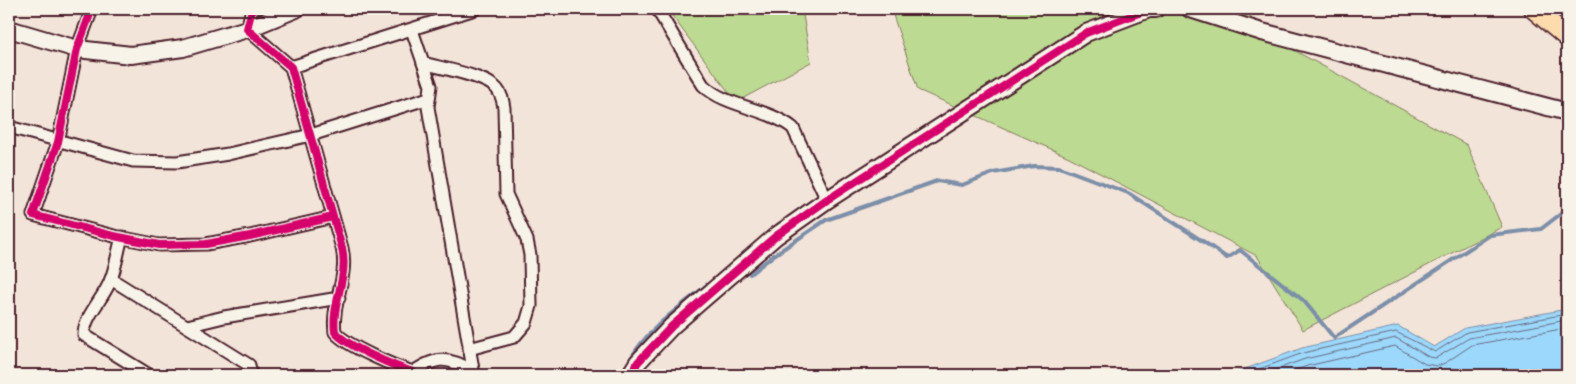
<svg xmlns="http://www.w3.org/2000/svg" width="1576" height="384" font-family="'Shantell Sans',sans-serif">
<rect width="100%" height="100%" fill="#f3e4d9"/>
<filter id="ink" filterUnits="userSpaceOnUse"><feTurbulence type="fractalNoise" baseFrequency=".02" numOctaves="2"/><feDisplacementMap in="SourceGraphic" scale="10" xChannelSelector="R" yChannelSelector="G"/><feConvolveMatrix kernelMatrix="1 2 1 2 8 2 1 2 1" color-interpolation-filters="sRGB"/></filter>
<g filter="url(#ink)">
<g fill="#bcda92" stroke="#837c5e">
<polygon points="667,9 802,9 811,62 736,102"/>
<polygon points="891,9 1255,9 1246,24 1467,145 1502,227 1303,330 1257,256 1069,157 918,90"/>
</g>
<polygon fill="#9bd8fc" stroke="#7b8ea8" points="1567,309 1567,375 1229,375 1302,348 1398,326 1434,347 1465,328"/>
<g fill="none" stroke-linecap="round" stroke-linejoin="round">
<g stroke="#6a697f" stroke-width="1">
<polyline points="1243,375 1303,353 1396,332 1435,352 1467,332 1567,314"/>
<polyline points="1261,375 1305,359 1396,338 1429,357 1436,358 1469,338 1567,320"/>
<polyline points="1282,375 1307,366 1395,346 1425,364 1437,366 1445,363 1472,345 1567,328"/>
</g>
<g stroke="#7b8ea8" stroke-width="4">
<polyline points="750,274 774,255 826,220 937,181 962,185 993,173 1034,166 1059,167 1128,193 1204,242 1227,258 1240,250 1304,301 1334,338 1490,235 1541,229 1567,209"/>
<path d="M630,360C647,329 680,307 707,285"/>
</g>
<g stroke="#4a1f2b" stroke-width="15">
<g id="street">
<polyline points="92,9 77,49 58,142 33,215 114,236 159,245 206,244 250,236 333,217"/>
<path d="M252,9L247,29L291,67L342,248C349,277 331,303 335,332C346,346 396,367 413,372"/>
<path d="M657,9L703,85C725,107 768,108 793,128L827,200"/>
<polyline points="412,30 431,86 428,107 474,375"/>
<path d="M423,63C440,68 487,76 497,89C502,95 503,101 504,108L506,194L527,240L530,255L531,306L526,323L514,337L469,349"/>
<polyline points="291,67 475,9"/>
<polyline points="9,127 133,161 177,162 228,154 311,135 429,98"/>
<path d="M122,237C118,251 116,266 111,279C104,299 84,315 84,335L149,375"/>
<polyline points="111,279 249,365 251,375"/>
<polyline points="187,326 224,317 339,298"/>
<path d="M409,375C434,357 446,355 473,371"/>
</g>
</g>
<g stroke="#4a1f2b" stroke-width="20">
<g id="secondary">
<polyline points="1190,9 1262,32 1567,112"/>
<polyline points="9,29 77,49 131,55 183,48 247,29 296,9"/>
<polyline points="630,375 638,362 672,326 776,236 827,200 1086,33 1149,9 1156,9"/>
</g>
</g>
<g stroke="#4a1f2b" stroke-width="22">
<polyline id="primary" points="1534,9 1567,37"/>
</g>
<use href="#street" stroke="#f7f3e8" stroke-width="11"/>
<use href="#secondary" stroke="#f7f3e8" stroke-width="16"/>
<use href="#primary" stroke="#fedbac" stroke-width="19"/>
<g stroke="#f7f3e8" stroke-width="11">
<g id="cycleway">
<polyline points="92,9 77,49 58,142 33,215 114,236 159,245 206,244 250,236 333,217"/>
<path d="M252,9L247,29L291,67L342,248C349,277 331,303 335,332C346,346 396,367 413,372"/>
<polyline points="630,375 638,362 672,326 776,236 827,200 1086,33 1149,9 1156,9"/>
</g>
</g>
<use href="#cycleway" stroke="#d6006c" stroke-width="8"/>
</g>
</g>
<rect width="1576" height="384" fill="none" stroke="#f7f3e8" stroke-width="30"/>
<rect x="15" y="15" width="1546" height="354" fill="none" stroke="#4a1f2b" stroke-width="2" filter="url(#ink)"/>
</svg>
